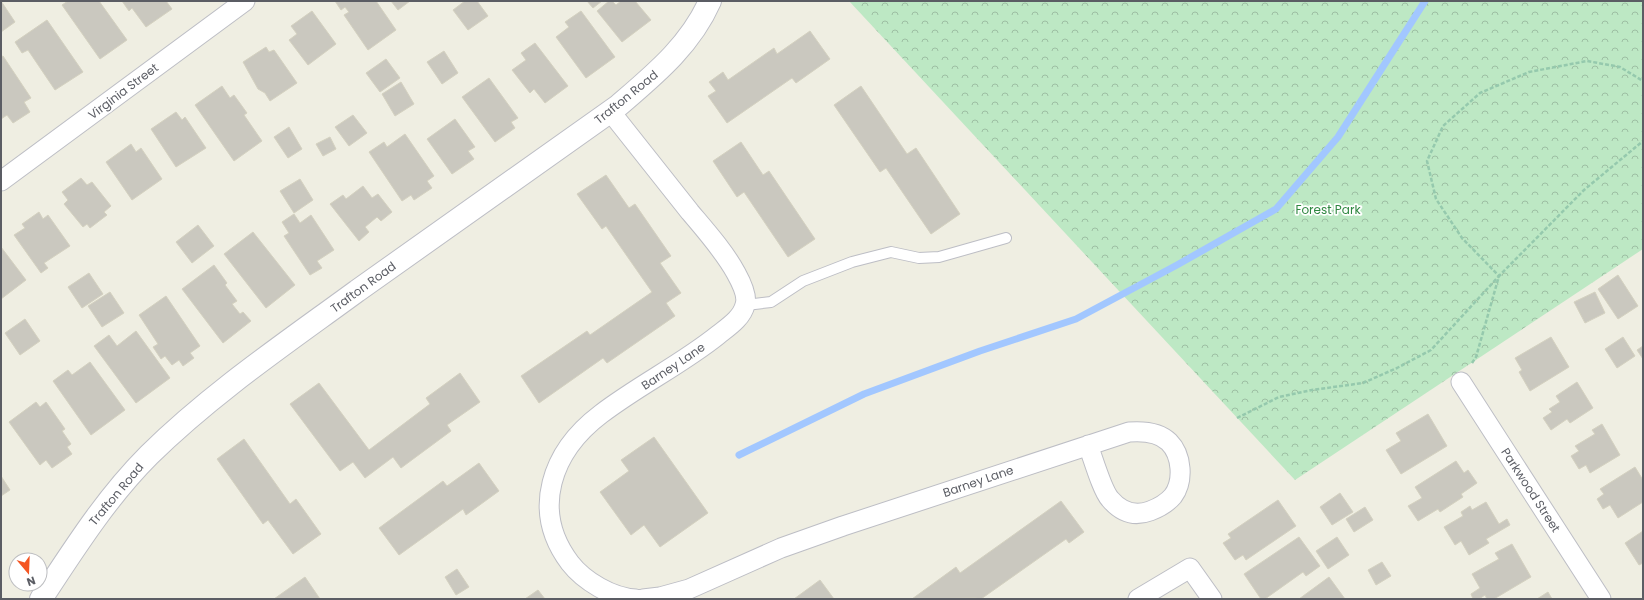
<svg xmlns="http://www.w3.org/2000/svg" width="1644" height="600" font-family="Poppins,sans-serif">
<defs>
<pattern id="forest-crowns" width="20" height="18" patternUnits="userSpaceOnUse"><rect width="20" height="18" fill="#bde8c4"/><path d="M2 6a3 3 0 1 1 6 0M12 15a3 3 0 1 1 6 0" fill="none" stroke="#9dbfa3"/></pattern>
</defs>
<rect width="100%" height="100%" fill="#efeee2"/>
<polygon fill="url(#forest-crowns)" points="849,1 1643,1 1643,249 1295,480"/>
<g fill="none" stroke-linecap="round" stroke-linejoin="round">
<polyline stroke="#a2c7ff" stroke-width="7" points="739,455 864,394 980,351 1076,319 1177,265 1276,209 1338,137 1425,1"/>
</g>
<g fill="#cac8bf" stroke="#d4d1c0">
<polygon points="1,1 15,22 1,32"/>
<polygon points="68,1 99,1 127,40 100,59 62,5"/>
<polygon points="122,1 166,1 172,9 146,27 132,8 129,11"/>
<polygon points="335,1 376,1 396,30 368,50 344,15 349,12 345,7 341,10"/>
<polygon points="391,1 410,1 398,10"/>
<polygon points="465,1 477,1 488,16 468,30 453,10"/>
<polygon points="587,1 602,1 593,8"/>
<polygon points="609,1 612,1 616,5 621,1 635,1 651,20 622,42 597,11"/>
<polygon points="312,11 336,44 308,65 289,40 297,34 291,26"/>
<polygon points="581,11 615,57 586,78 556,37 569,27 565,22"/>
<polygon points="47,20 83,72 55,90 28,50 22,53 15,42"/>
<polygon points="810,31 830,59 796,83 792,78 727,123 708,96 716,91 709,82 723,72 728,80 774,48 777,54"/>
<polygon points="535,43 568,86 545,103 534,89 530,93 512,70 526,60 521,53"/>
<polygon points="266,47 269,52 274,50 297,83 270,101 265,93 258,89 243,62"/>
<polygon points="444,51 458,73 442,84 427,62"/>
<polygon points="3,56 31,98 24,102 30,112 13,123 7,115 1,119 1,57"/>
<polygon points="386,59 400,78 380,92 366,73"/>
<polygon points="489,78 518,118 511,122 515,128 495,142 462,97"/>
<polygon points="401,82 414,104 395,116 382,94"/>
<polygon points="222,86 230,98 234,95 247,113 244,115 262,141 234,161 195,105"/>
<polygon points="861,86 907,154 916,148 960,214 931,234 886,168 880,172 834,105"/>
<polygon points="176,112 182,120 185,117 206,148 176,167 151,129"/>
<polygon points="353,115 367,133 349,146 335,127"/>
<polygon points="455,119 475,147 468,151 474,159 452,174 427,139"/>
<polygon points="289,127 302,149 288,158 274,137"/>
<polygon points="405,134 434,176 427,181 432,188 414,200 411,195 402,201 369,152 384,142 387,147"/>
<polygon points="330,137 336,149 323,156 316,144"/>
<polygon points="741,142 763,175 769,171 815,239 788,257 744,192 737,197 713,161"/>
<polygon points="131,144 136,152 141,148 162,179 132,200 106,162"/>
<polygon points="606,175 629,208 635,204 671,256 660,263 681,293 666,303 675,316 607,363 603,358 539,403 521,376 587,331 590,335 652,292 606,226 602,229 577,194"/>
<polygon points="81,178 87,185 92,182 111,206 104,212 107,215 90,228 87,224 83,227 64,204 68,200 62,192"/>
<polygon points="300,179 313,200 294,213 280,191"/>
<polygon points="363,186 372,198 378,194 392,212 381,221 377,217 365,227 369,232 359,241 330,204 343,195 346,199"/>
<polygon points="39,212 43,219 48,215 70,246 44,263 48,268 41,273 14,235 25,228 22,224"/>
<polygon points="294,214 300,223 311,215 334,250 317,261 322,268 310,275 284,236 289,233 282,222"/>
<polygon points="198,225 214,246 192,263 176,242"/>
<polygon points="253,232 295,285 266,308 224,254"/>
<polygon points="1,247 26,280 1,299"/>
<polygon points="214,265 227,283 225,285 237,301 232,304 240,314 243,312 251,321 223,343 182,289"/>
<polygon points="89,273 103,294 82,308 68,287"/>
<polygon points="1618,275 1638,306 1618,319 1598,289"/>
<polygon points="110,292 124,313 102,327 88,306"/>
<polygon points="1595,292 1605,313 1585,323 1574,302"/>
<polygon points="166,296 200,346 190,353 194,358 183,366 179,360 172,365 165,356 161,359 153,347 158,344 139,315"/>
<polygon points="25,319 40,341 20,355 5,333"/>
<polygon points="136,331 170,378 136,403 94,346 109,335 117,346"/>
<polygon points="1551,337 1569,367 1530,391 1519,372 1522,370 1515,358"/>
<polygon points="1623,337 1635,356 1617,368 1605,349"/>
<polygon points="1643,346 1643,359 1637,350"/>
<polygon points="90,362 125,410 91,435 53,381 68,370 72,375"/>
<polygon points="460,373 480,402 447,425 451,431 401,468 393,457 365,478 353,462 340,471 290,404 319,383 369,450 430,404 426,398"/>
<polygon points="1577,382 1593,408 1570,423 1567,419 1551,430 1543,418 1552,412 1549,409 1560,402 1556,396"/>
<polygon points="36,402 40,407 46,402 65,429 62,431 71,444 67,447 72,454 52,468 46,460 40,465 9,422"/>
<polygon points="1428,414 1447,446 1401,474 1386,450 1401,441 1396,433"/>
<polygon points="1602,424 1620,455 1590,473 1586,465 1579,469 1571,456 1579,451 1575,446 1595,434 1592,430"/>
<polygon points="654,437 708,513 660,547 644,525 631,535 600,492 629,471 621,460"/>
<polygon points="244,439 290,504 296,499 321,534 293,554 268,520 263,524 217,459"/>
<polygon points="1456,461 1464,473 1468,470 1477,483 1461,494 1463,497 1440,512 1438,509 1418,521 1408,506 1422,498 1415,487"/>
<polygon points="479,463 499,491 466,515 463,509 399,555 379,528 443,481 447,486"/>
<polygon points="1635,467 1643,480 1643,502 1618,518 1610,505 1603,509 1597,499 1604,494 1600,489"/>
<polygon points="1,476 10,490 1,496"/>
<polygon points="1340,493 1353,512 1332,525 1320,507"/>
<polygon points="1278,500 1296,526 1246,560 1243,555 1235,560 1223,543 1231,538 1228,534"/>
<polygon points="1061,501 1084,532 1069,543 1066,539 981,599 975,598 912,599 956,567 960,573"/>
<polygon points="1486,502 1499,524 1507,519 1510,525 1486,539 1489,543 1469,555 1461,541 1455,545 1444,527 1463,516 1461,512 1470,506 1472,510"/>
<polygon points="1365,507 1373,520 1354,532 1346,519"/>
<polygon points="1643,531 1643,563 1639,565 1625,543"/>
<polygon points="1299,537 1320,566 1306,576 1303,572 1265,599 1261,599 1244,574"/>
<polygon points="1337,537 1349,555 1328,569 1316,551"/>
<polygon points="1512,544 1531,577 1494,599 1487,599 1485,595 1479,599 1473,599 1471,594 1480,588 1472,574 1499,559 1495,553"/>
<polygon points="1382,562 1391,576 1376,585 1368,570"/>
<polygon points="457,569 469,587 456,595 445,577"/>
<polygon points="305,577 320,599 274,599"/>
<polygon points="1329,577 1345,599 1299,599"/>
<polygon points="820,580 834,599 794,599"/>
<polygon points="538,590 545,599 525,599"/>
<polygon points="1548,592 1552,599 1537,599"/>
</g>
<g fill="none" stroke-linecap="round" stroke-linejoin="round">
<g stroke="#bdbec5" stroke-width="12">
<polyline id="service" points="746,305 771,302 803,281 852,262 891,252 919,258 939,257 1006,238"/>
</g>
<g stroke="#bdbec5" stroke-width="21">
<g id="minor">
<path d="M610,111C637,145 663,178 690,212C706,231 724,251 736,273C741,282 748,296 745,305C742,318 728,327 718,335C682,364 639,385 601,414C552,451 530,510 570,563C584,581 612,598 636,599"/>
<polyline points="1,181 245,1"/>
<polyline points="1461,382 1601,599"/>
<path d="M643,599L660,597L689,589L781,548L843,526L1129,432C1142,431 1159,432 1169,442C1182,455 1184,481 1173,496C1167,503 1158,508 1150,511C1134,517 1121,512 1110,499C1102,490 1093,458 1088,445"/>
<polyline points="1138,599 1190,568 1212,599"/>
</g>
</g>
<g stroke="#bdbec5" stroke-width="24">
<path id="tertiary" d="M41,599C74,549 106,498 149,455C212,393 286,343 357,291C444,229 531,167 618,106C654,75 690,46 710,1"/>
</g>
<g stroke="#95c9ad" stroke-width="2.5" stroke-dasharray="4 2" stroke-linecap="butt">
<polyline points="1472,363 1476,357 1499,276 1584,190 1643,141"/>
<polyline points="1237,418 1279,397 1312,390 1363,383 1397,368 1431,350 1499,276 1462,238 1436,199 1427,161 1443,126 1480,93 1529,72 1587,61 1620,67 1643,81"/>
</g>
<use href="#service" stroke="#fff" stroke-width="10"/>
<use href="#minor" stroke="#fff" stroke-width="19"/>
<use href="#tertiary" stroke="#fff" stroke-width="22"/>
</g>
<g text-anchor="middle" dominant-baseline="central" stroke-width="3.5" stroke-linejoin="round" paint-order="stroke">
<g font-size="12" fill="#5b5d64" stroke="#fff">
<text transform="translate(123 91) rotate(-37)">Virginia Street</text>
<text transform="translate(626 97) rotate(-39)">Trafton Road</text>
<text transform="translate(363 287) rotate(-36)">Trafton Road</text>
<text transform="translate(673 366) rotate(-34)">Barney Lane</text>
<text transform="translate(978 481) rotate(-19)">Barney Lane</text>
<text transform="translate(1531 490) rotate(57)">Parkwood Street</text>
<text transform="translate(116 494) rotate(-50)">Trafton Road</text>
</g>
<g font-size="12" fill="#2f8741" stroke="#fff">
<text x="1328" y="209">Forest Park</text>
</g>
</g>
<rect width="1644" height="600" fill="none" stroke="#5b5d64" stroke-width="4"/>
<g transform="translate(28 572) rotate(161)"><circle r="19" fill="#ffffff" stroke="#bdbec1"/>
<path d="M0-3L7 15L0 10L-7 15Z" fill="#f45623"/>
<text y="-6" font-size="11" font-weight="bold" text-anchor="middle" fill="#5b5d64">N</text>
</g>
</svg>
